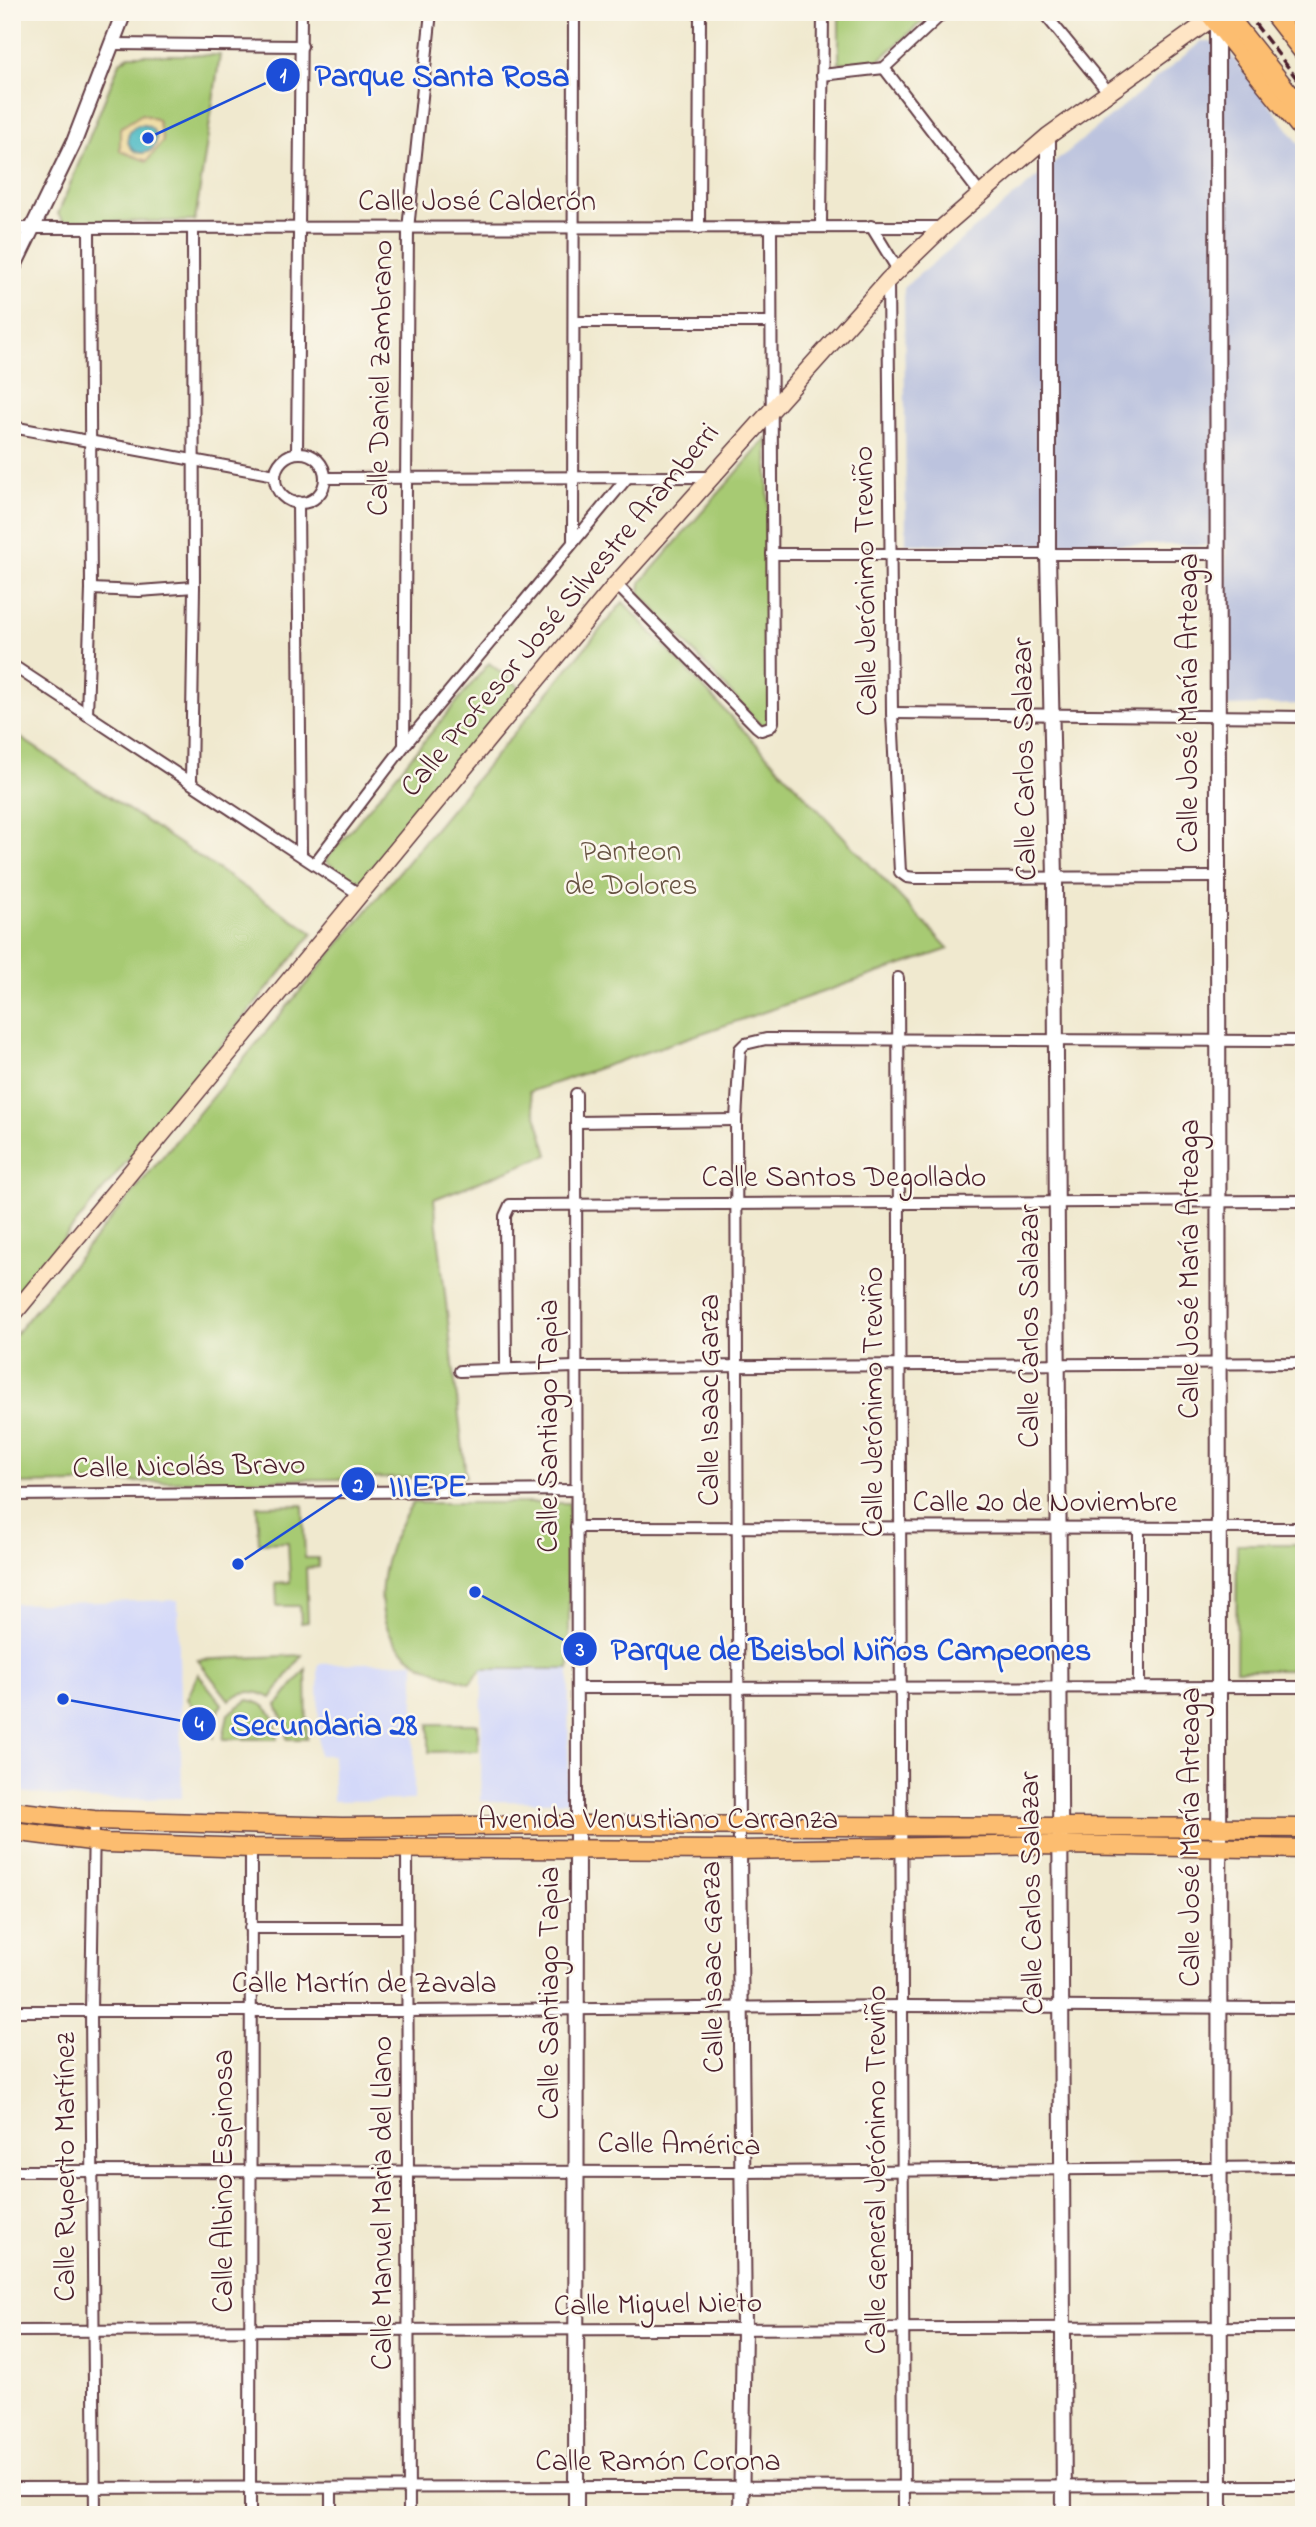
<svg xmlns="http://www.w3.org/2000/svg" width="1316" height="2527" font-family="'Indie Flower',sans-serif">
<rect width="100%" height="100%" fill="#fbf7ec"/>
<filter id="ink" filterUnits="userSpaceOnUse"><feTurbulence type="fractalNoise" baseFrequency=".0143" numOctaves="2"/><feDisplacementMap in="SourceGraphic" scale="14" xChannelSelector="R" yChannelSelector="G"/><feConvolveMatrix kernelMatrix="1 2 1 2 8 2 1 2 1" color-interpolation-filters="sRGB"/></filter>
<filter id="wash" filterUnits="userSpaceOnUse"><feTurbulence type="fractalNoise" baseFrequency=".00686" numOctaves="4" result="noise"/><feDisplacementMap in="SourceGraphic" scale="28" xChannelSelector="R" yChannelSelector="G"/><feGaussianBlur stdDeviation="1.57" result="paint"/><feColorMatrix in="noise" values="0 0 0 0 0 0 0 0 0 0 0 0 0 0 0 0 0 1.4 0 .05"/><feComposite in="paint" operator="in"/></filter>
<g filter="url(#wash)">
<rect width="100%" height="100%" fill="#f0e9cf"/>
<g fill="#d3d8f9">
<polygon points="178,1600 182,1798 89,1800 12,1791 12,1604"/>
<polygon points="414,1662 414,1800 333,1801 333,1755 319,1755 318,1664"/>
<polygon points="482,1669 569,1669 568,1802 481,1801"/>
</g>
<polygon fill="#bcc3de" points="1202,41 1222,43 1304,150 1304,704 1227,706 1226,545 906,544 904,287"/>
<g fill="#a7ca73" stroke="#78744f" stroke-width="2">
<polygon points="839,12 933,12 877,62 839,63"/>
<polygon points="130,55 220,55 195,221 64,222 58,214 120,62"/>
<polygon points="767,438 773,722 761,726 640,593 641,582"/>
<polygon points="623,602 949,949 529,1092 548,1155 434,1199 466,1477 12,1484 12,1338"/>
<polygon points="489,663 522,689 363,880 353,880 325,861"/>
<polygon points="12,732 313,933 12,1302"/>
<path d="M413,1503H569V1669H482L470,1683C450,1677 427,1670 410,1657C361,1619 384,1547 413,1503Z"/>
<polygon points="303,1505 305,1558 318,1558 319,1567 306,1568 308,1622 301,1623 300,1606 277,1606 276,1583 290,1582 288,1542 259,1543 257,1506"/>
<polygon points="1237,1544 1304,1544 1304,1670 1236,1670"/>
<path d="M302,1655L271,1698C257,1690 243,1689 229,1700L198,1660Z"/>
<polygon points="306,1669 307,1739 287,1739 285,1725 277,1705"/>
<polygon points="198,1674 222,1704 214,1723 214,1737 187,1699"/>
<path d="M248,1700C269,1703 278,1718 277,1739H223L228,1714Z"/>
<polygon points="429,1724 478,1724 478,1751 429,1752"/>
</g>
<polygon fill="#eeda9e" stroke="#9c7c64" stroke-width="2" points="142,114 158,120 163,141 147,161 120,151 120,128"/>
<circle fill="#4bbac4" stroke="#4a6c78" stroke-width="2" cx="142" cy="139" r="14"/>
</g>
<g filter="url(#ink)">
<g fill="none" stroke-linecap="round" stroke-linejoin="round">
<g stroke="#633d44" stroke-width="14">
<g id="minor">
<polyline points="1043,12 1110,94"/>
<polyline points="113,44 302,46"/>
<polyline points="884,68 981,195"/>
<polyline points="884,68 944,12"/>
<polyline points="822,75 884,68"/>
<polyline points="821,225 823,12"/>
<polyline points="871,226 898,270"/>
<polyline points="12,228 943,227"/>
<polyline points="699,228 700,12"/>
<polyline points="888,280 892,713 900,872 907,877 915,878 1216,877"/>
<polyline points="575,322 771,322"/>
<polyline points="12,427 275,475"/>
<polyline points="297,453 301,12"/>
<circle cx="300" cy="478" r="25"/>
<polyline points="325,478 710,477"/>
<polyline points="298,502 301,854"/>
<polyline points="573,541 574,12"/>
<polyline points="772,554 1216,554"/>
<polyline points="616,584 757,727 761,730 770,727 773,722 771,227"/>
<polyline points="91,589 139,591 194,587"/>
<polyline points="12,665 359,894"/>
<polyline points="892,713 1304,717"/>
<polyline points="87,715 91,589 89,229"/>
<polyline points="404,746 408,229 431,12"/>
<polyline points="191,781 194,587 193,229"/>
<polyline points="315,863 404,746 626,479"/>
<polyline points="898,978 904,2515"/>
<polyline points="576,1094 577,1825"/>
<polyline points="576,1122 736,1120"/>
<polyline points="506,1369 505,1216 510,1205 1304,1201"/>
<polyline points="460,1371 575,1367 1304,1363"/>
<polyline points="12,1495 575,1490"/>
<polyline points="576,1527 1304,1528"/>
<polyline points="1139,1529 1139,1687"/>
<polyline points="578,1688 1304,1687"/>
<polyline points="94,1820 91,2011 95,2515"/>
<polyline points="407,1848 409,2515"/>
<polyline points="739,1850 736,1120 740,1049 745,1044 766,1039 1304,1041"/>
<polyline points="250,1928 408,1928"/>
<polyline points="12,2011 409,2011 901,2006 1304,2008"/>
<polyline points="12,2171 743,2172 1304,2167"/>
<polyline points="12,2331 1304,2327"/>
<polyline points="12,2488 1304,2486"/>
<polyline points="331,2488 331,2515"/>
<polyline points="250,2515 251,1848"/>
</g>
</g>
<g stroke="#633d44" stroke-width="18">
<g id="tertiary">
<polyline points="1217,24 1220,2515"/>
<polyline points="1048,136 1048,554 1055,878 1064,2515"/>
<polyline points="12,270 74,142 124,12"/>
<polyline points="739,1850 744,2329 741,2515"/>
<polyline points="576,2515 577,1825"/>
</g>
</g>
<g stroke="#633d44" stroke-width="19">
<polyline id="secondary" points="12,1316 616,584 888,280 943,227 1048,136 1221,12"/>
</g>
<g stroke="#633d44" stroke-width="21">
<g id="primary">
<polyline points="1208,12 1304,132"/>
<polyline points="1225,12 1304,112"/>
<polyline points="1272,12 1304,53"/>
<polyline points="12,1811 94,1820 342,1827 577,1825 1304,1828"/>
<polyline points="12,1831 107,1843 251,1848 739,1850 1059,1845 1304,1849"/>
</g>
</g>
<use href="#minor" stroke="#fff" stroke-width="10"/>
<use href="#tertiary" stroke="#fff" stroke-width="14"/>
<use href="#secondary" stroke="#fee5c5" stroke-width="16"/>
<use href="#primary" stroke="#fcbd6f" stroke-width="18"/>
<polyline stroke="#4a1f2b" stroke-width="3.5" stroke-dasharray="10 5" stroke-linecap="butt" points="1246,12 1304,88"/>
</g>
</g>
<g text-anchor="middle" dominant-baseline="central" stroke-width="5" stroke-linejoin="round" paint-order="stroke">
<g font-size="30" fill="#4a1f2b" stroke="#fbf7ec">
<text x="477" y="203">Calle José Calderón</text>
<text transform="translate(382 378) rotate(-89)">Calle Daniel Zambrano</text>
<text transform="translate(867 581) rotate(-91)">Calle Jerónimo Treviño</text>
<text transform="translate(561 611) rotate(-50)">Calle Profesor José Silvestre Aramberri</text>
<text transform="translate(1190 703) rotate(-90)">Calle José María Arteaga</text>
<text transform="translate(1026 759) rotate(-91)">Calle Carlos Salazar</text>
<text x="844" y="1179">Calle Santos Degollado</text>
<text transform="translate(1191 1269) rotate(-90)">Calle José María Arteaga</text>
<text transform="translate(1031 1326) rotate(-90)">Calle Carlos Salazar</text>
<text transform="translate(711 1400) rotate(-90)">Calle Isaac Garza</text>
<text transform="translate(875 1402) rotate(-90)">Calle Jerónimo Treviño</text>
<text transform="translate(550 1426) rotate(-90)">Calle Santiago Tapia</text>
<text transform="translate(189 1468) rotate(-1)">Calle Nicolás Bravo</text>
<text x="1045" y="1504">Calle 20 de Noviembre</text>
<text x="658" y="1821">Avenida Venustiano Carranza</text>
<text transform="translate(1192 1837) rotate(-90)">Calle José María Arteaga</text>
<text transform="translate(1033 1893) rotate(-91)">Calle Carlos Salazar</text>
<text transform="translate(714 1967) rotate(-91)">Calle Isaac Garza</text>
<text x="364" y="1985">Calle Martín de Zavala</text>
<text transform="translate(551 1993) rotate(-90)">Calle Santiago Tapia</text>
<text transform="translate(679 2146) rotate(1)">Calle América</text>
<text transform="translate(67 2167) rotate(-90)">Calle Ruperto Martínez</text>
<text transform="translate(878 2170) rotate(-90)">Calle General Jerónimo Treviño</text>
<text transform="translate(225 2181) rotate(-90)">Calle Albino Espinosa</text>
<text transform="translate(384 2203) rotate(-90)">Calle Manuel Maria del Llano</text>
<text transform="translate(658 2306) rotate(-1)">Calle Miguel Nieto</text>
<text x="658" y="2463">Calle Ramón Corona</text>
</g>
<g font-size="30" fill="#665241" stroke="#fbf7ec">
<text x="631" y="853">Panteon<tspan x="631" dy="34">de Dolores</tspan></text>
</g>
</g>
<path fill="none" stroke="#1d4ed8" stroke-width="2.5" d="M148 138L283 75M238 1564L358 1484M475 1592L580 1649M63 1699L199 1724"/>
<g fill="#1d4ed8" stroke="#fbf7ec" stroke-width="2.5">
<circle cx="148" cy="138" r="7"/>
<circle cx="238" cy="1564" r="7"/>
<circle cx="475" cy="1592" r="7"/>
<circle cx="63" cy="1699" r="7"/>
<circle cx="283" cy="75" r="18"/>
<circle cx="358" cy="1484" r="18"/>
<circle cx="580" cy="1649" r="18"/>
<circle cx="199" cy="1724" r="18"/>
</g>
<g font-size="21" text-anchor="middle" font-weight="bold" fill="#fff">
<text x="283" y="82">1</text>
<text x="358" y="1492">2</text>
<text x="580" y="1656">3</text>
<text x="199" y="1731">4</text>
</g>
<g font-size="32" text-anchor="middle" font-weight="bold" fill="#1d4ed8" stroke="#fbf7ec" stroke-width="5" stroke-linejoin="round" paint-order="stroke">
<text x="442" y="86">Parque Santa Rosa</text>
<text x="428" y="1496">IIIEPE</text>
<text x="851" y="1660">Parque de Beisbol Niños Campeones</text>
<text x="324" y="1735">Secundaria 28</text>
</g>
<rect width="1316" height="2527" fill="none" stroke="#fbf7ec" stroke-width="42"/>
</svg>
